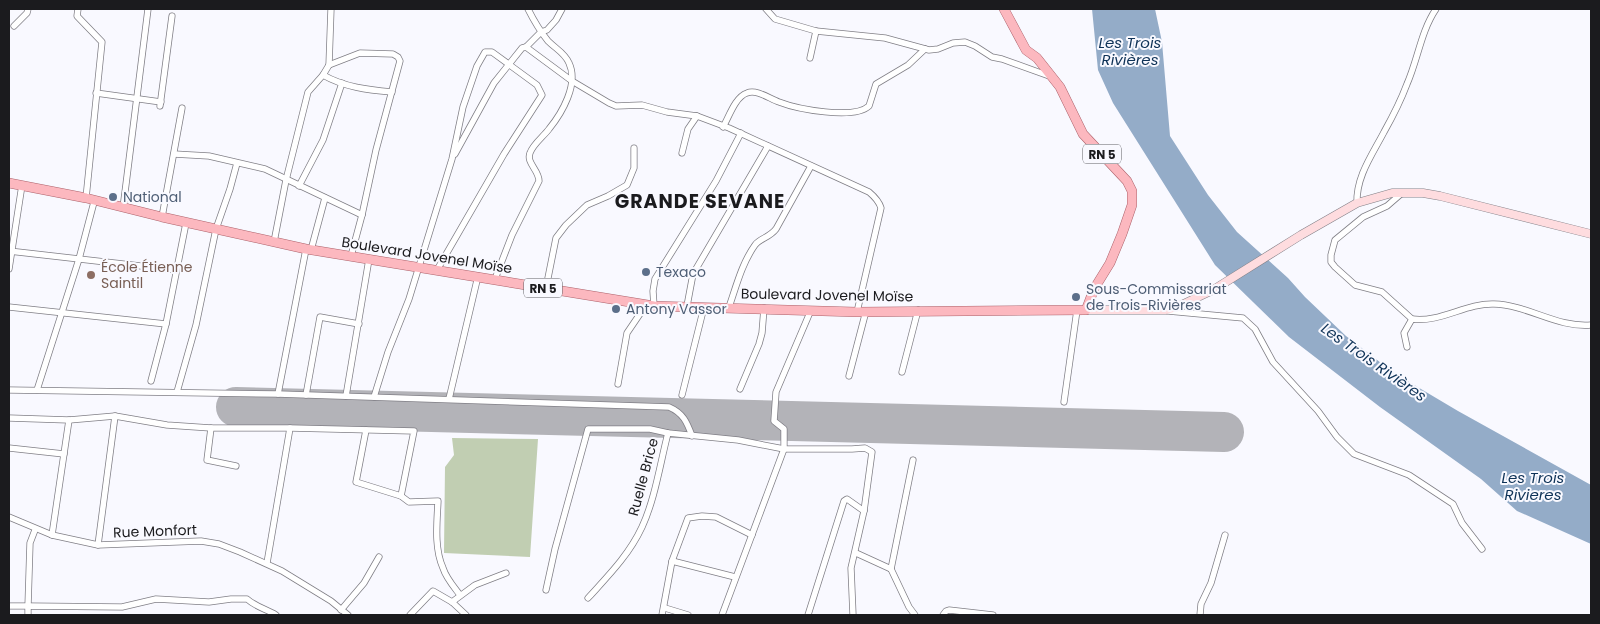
<svg xmlns="http://www.w3.org/2000/svg" width="1600" height="624" font-family="Poppins,sans-serif">
<rect width="100%" height="100%" fill="#f9f9ff"/>
<polygon fill="#c1ceb2" points="452,438 538,439 530,557 444,553 445,467 454,455"/>
<polygon fill="#94acc8" points="1092,9 1155,9 1162,42 1170,136 1208,195 1237,232 1288,278 1305,297 1346,336 1394,373 1458,411 1591,485 1591,544 1517,511 1481,479 1380,407 1289,337 1215,265 1113,103 1098,70"/>
<g fill="none" stroke-linecap="round" stroke-linejoin="round">
<polyline stroke="#b3b3b8" stroke-width="40" points="236,407 1224,432"/>
<g stroke="#807f86" stroke-width="7">
<g id="minor">
<polyline points="78,9 77,16 102,42 86,198"/>
<polyline points="766,9 775,19 816,31 885,38 929,50 938,49 953,43 965,42 975,46 992,57 1002,59 1052,77"/>
<polyline points="14,26 27,13 28,9"/>
<polyline points="526,47 541,32 547,30 556,20 562,9"/>
<polyline points="810,58 816,31"/>
<polyline points="329,65 331,9"/>
<path d="M323,75C344,87 368,90 392,92"/>
<polyline points="96,93 161,102"/>
<polyline points="160,106 172,16"/>
<path d="M723,127C729,117 735,97 747,93C757,89 770,99 779,102C797,109 854,120 869,106L876,84L908,65L925,49"/>
<polyline points="682,153 688,129 697,116"/>
<polyline points="174,154 209,156 265,169 362,215"/>
<path d="M455,154L494,83L522,48L526,47L572,81L609,103L616,106L642,105L667,112L697,116L729,128L869,192C875,197 879,201 881,208L857,312"/>
<polyline points="299,186 323,140 342,83"/>
<polyline points="1402,193 1387,206 1363,217 1335,240 1331,255 1331,262 1335,267 1355,285 1382,292 1412,319"/>
<path d="M1357,203C1356,177 1372,155 1384,132C1393,116 1401,100 1407,84C1418,59 1421,31 1436,9"/>
<polyline points="123,208 148,9"/>
<polyline points="162,217 182,108"/>
<polyline points="274,242 286,180 308,92 323,75 329,65 360,53 393,54 398,57 400,61 376,150 362,215 351,256"/>
<polyline points="311,250 325,198"/>
<polyline points="9,251 176,270"/>
<polyline points="9,269 22,185"/>
<path d="M495,279L512,235L539,181C539,170 526,163 530,153C533,144 543,137 549,129C562,113 579,84 569,63C565,53 556,49 548,41C540,31 534,21 528,9"/>
<polyline points="546,288 556,238 566,225 587,205 608,196 627,185 634,168 634,148"/>
<polyline points="654,306 653,291 655,279 716,181 741,133"/>
<polyline points="687,306 693,274 768,146"/>
<polyline points="9,307 166,324"/>
<path d="M729,307C736,287 742,263 755,245C760,238 769,238 776,229L811,166"/>
<polyline points="811,310 776,392 774,421 784,429 784,449 852,449 865,448 872,452 864,511 851,568 853,615"/>
<polyline points="1168,311 1243,318 1255,329 1273,362 1318,411 1337,437 1354,454 1409,475 1453,504 1462,523 1482,549"/>
<path d="M1407,347L1404,333L1412,319C1440,323 1466,303 1494,304C1528,305 1557,328 1591,325"/>
<polyline points="902,372 918,310"/>
<polyline points="849,376 866,311"/>
<polyline points="151,381 166,324 186,223"/>
<polyline points="618,384 627,333 646,305"/>
<polyline points="740,389 759,344 762,333 764,308"/>
<path d="M9,390L278,394L669,407C683,413 687,422 692,436"/>
<polyline points="37,390 79,259 94,202"/>
<polyline points="177,392 196,325 216,229 230,189 237,163"/>
<polyline points="278,394 306,249"/>
<polyline points="306,395 320,317 359,324"/>
<polyline points="682,395 704,307"/>
<polyline points="346,396 369,259"/>
<polyline points="374,397 388,352 409,299 452,159 463,107 477,66 485,52 492,52 537,85 542,95 504,154 437,270"/>
<polyline points="449,399 478,276"/>
<polyline points="1064,402 1077,310"/>
<polyline points="9,418 69,420 115,416 167,425 211,428 290,428 267,563"/>
<polyline points="211,428 207,460 236,466"/>
<polyline points="290,428 414,431 401,496"/>
<path d="M366,430L356,482L401,496L409,502L438,501C437,523 434,548 443,568C446,578 454,587 460,595"/>
<polyline points="9,448 64,454"/>
<polyline points="913,460 891,569 909,607 915,615"/>
<polyline points="9,517 52,535 98,545 201,541 219,544 240,552 282,571 331,601 348,615"/>
<polyline points="52,535 69,420"/>
<polyline points="98,545 115,416"/>
<polyline points="856,553 891,569"/>
<polyline points="672,561 735,577"/>
<polyline points="546,590 555,549 588,429 650,429 668,433 738,440 784,449 722,615"/>
<path d="M588,598C608,576 629,555 642,527C655,499 660,464 668,433"/>
<polyline points="452,602 475,585 506,573"/>
<polyline points="9,606 28,606 30,543 35,530"/>
<polyline points="665,608 688,615"/>
<polyline points="341,610 364,583 379,557"/>
<path d="M28,615V606L122,607L156,599L209,602L231,599H247C256,607 266,609 276,615"/>
<polyline points="410,615 433,591 452,602 466,615"/>
<polyline points="662,615 672,561 688,518 702,516 716,517 752,535"/>
<polyline points="808,615 844,501 847,499 864,511"/>
<polyline points="943,615 946,611 949,610 993,615"/>
<polyline points="1200,615 1201,604 1211,583 1225,535"/>
</g>
</g>
<g stroke="#807f86" stroke-width="9">
<polyline id="secondary" points="1086,310 1166,310 1177,307 1213,290 1301,235 1357,203 1392,193 1423,193 1440,196 1591,234"/>
</g>
<g stroke="#ac626b" stroke-width="10">
<polyline id="primary" points="9,183 86,198 162,217 306,249 654,306 857,312 1086,310 1094,289 1110,263 1122,234 1132,205 1132,191 1127,181 1083,134 1060,87 1037,58 1026,50 1004,9"/>
</g>
<use href="#minor" stroke="#fff" stroke-width="5.5"/>
<use href="#secondary" stroke="#fedcdf" stroke-width="8"/>
<use href="#primary" stroke="#fcb8bf" stroke-width="9"/>
</g>
<g fill="#5c6f8a" stroke="#f9f9ff" stroke-width="2">
<circle cx="113" cy="197" r="5"/>
<circle cx="646" cy="272" r="5"/>
<circle cx="1076" cy="297" r="5"/>
<circle cx="616" cy="309" r="5"/>
</g>
<circle fill="#8d6e63" stroke="#f9f9ff" stroke-width="2" cx="91" cy="275" r="5"/>
<g text-anchor="middle" dominant-baseline="central" stroke-width="4" stroke-linejoin="round" paint-order="stroke">
<g fill="#f9f9ff" stroke="#5e5e62" stroke-width="1">
<rect x="1083" y="144.5" width="38" height="19" rx="4"/>
<rect x="524" y="278.5" width="38" height="19" rx="4"/>
</g>
<g font-size="12" font-weight="bold" fill="#1b1b1e">
<text x="1102" y="154">RN 5</text>
<text x="543" y="288">RN 5</text>
</g>
<g font-size="14" fill="#4e5e75" stroke="#f9f9ff" text-anchor="start">
<text x="123" y="197">National</text>
<text x="656" y="272">Texaco</text>
<text x="1086" y="289">Sous-Commissariat<tspan x="1086" dy="16">de Trois-Rivières</tspan></text>
<text x="626" y="309">Antony Vassor</text>
</g>
<g font-size="14" fill="#1b1b1e" stroke="#f9f9ff">
<text transform="translate(427 255) rotate(9)">Boulevard Jovenel Moïse</text>
<text transform="translate(827 295) rotate(1)">Boulevard Jovenel Moïse</text>
<text transform="translate(643 477) rotate(-75)">Ruelle Brice</text>
<text transform="translate(155 531) rotate(-2)">Rue Monfort</text>
</g>
<g font-size="14" fill="#785e54" stroke="#f9f9ff" text-anchor="start">
<text x="101" y="267">École Étienne<tspan x="101" dy="16">Saintil</tspan></text>
</g>
<g font-size="15" font-style="italic" fill="#0e3257" stroke="#f9f9ff">
<text x="1130" y="42">Les Trois<tspan x="1130" dy="17">Rivières</tspan></text>
<text transform="translate(1374 362) rotate(35)">Les Trois Rivières</text>
<text x="1533" y="477">Les Trois<tspan x="1533" dy="17">Rivieres</tspan></text>
</g>
<g font-size="19" font-weight="bold" letter-spacing="1" fill="#1b1b1e" stroke="#f9f9ff">
<text x="700" y="201">GRANDE SEVANE</text>
</g>
</g>
<rect width="1600" height="624" fill="none" stroke="#1b1b1e" stroke-width="20"/>
</svg>
